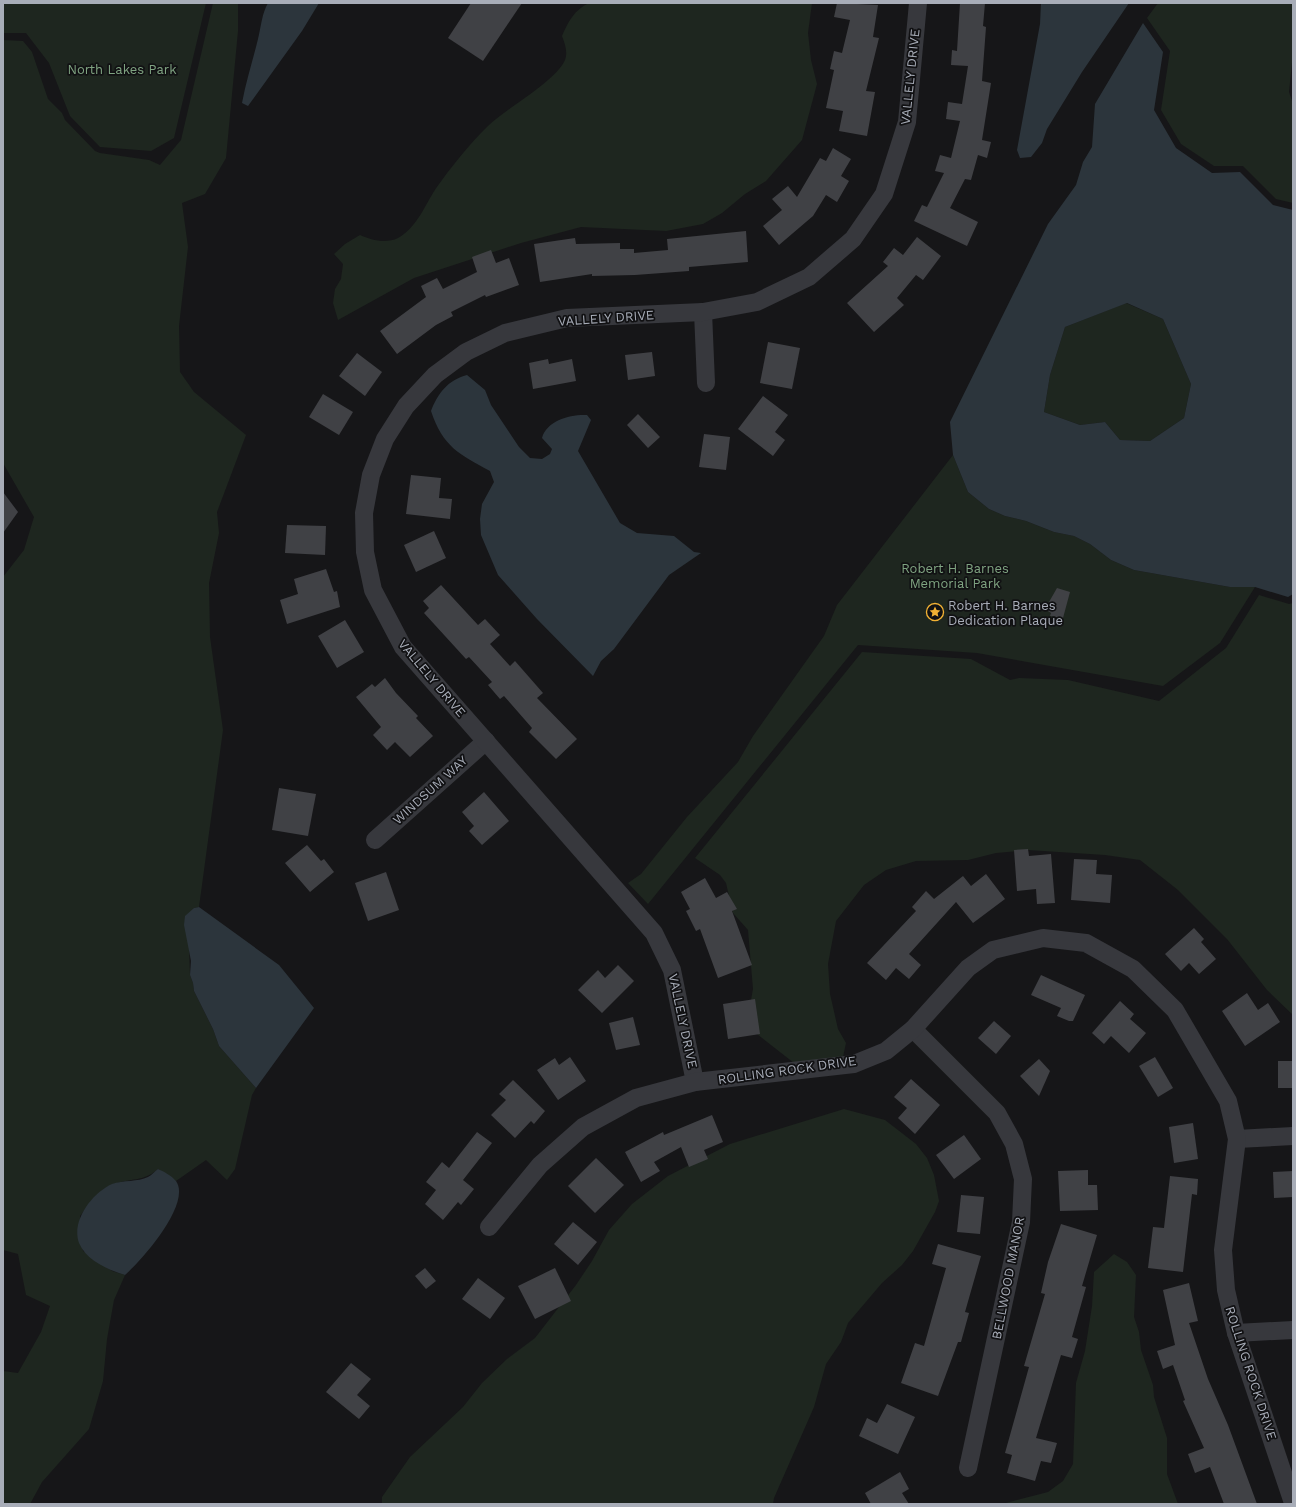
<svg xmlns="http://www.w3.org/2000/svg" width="1296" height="1507" font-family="'Work Sans',sans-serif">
<rect width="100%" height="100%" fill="#161618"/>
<g fill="#1e261f">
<polygon points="3,3 206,3 174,138 151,151 100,147 70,116 49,63 26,33 3,33"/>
<path d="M213,3H238V31L226,158L205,194L182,203L188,247L179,326L180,372L194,392L246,435L217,512L219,533L209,583L210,637L223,730L199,907L194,908L189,947L190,975L193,983L194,991L213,1029L219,1046L256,1088L252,1095L235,1169L227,1180L206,1160L176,1181L158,1169C143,1182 131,1178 114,1184C98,1189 89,1204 80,1216L83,1251L112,1271L125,1275L114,1300L107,1339L103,1381L89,1429L42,1482L30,1504H3V1371L18,1373L41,1332L50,1306L26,1295L18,1254L3,1250V577L24,550L34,517L3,463V40L23,41L32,52L48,99L62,113L65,120L95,151L100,153L149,160L160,165L181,140Z"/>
<path d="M589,3H812L808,33L811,60L817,84L802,140L766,181L745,194L722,213L703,224L666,231L581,227L521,243L414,278L338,320L333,303L335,289L341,279L343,264L334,254L345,244L360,235C371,240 386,244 398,238C415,229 424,208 433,193C446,173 472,141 489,125C507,108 556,81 565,60C568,52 565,44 562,36C568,22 574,10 589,3Z"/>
<polygon points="1158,3 1293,3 1293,53 1289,92 1293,104 1293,203 1276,199 1243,166 1214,166 1181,144 1161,110 1170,51 1147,18"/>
<polygon points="1126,303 1163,319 1191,384 1184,418 1150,441 1120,440 1105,422 1080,425 1044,412 1050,375 1065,327"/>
<polygon points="953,455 968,492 989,509 1005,516 1026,521 1054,532 1074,536 1090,544 1111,560 1134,570 1230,587 1255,587 1220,643 1163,686 977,653 858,645 648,904 628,883 641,874 687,817 738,762 753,736 824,636 837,605"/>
<polygon points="1259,595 1289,604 1293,603 1293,1015 1267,990 1227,939 1178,890 1140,860 1105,855 1028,850 996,853 968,860 916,861 886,870 864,885 836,921 828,964 830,994 838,1029 846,1043 843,1057 794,1063 757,1034 751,1000 753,989 748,930 733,913 726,883 720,875 695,858 862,652 971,659 1010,680 1019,678 1068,680 1159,701 1226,648"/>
<polygon points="844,1109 885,1120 916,1144 927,1158 934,1175 939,1201 935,1212 913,1251 902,1265 882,1283 848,1323 841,1342 826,1364 814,1407 774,1498 773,1504 382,1504 382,1497 410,1457 463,1407 482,1383 507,1359 535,1338 576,1285 592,1261 609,1230 632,1204 668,1176 730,1144"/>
<polygon points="1114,1254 1127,1262 1136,1275 1134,1317 1139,1332 1141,1350 1153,1385 1154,1397 1167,1438 1167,1474 1178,1504 1002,1504 1048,1492 1063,1481 1073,1464 1076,1383 1085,1351 1092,1306 1094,1272"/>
</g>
<g fill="#2c353c" fill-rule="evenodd">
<path d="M268,3H319L302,31L248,106L242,103C246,81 253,60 258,39C261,27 262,13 268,3Z"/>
<polygon points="1041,3 1129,3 1082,72 1047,129 1042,143 1031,157 1020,158 1017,150 1040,24"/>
<path d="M1143,23L1163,52L1154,110L1176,148L1212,173L1240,172L1273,205L1293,210V594L1288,597L1255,587H1230L1134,570L1111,560L1090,544L1074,536L1054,532L1026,521L1005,516L989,509L968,492L953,455L950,422L1048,224L1076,185L1083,162L1092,147L1095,104ZM1127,303L1163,319L1191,384L1184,418L1150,441L1120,440L1105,422L1080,425L1044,412L1050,375L1065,327Z"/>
<path d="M467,375L485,390L491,405L519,447L530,458L542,459L550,454L552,449L542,438C547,420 571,414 587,415L591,420L578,451L620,523L637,533L674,536L694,552L701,553L669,575L614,649L601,661L593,676L537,619L498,575L481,535L480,519L482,504L494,482L490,471C459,454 443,447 431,411C438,393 448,380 467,375Z"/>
<polygon points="199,907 279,965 314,1008 256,1088 219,1046 213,1029 194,991 193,983 190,975 191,961 184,925 185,916 194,908"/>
<path d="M158,1169C163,1171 172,1176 176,1181C192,1204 141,1261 125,1275C108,1270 86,1260 79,1243C71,1221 92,1193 112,1184C123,1180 138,1182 148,1177C152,1175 155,1171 158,1169Z"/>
</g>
<g fill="#404145">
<polygon points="471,3 522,3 483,61 448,38"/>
<polygon points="837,3 878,5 873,37 879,38 866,91 875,92 867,136 839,131 843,111 826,108 834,70 830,69 834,51 842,53 850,20 834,17"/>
<polygon points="960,3 985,3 983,26 986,27 982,81 991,83 982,140 991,142 987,158 978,155 971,180 965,179 950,208 978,222 967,246 914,221 922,205 927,207 944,173 935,171 940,155 951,158 960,121 946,119 948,102 962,104 968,66 951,65 952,50 957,51"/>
<polygon points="833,148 851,159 841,176 849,181 837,202 826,195 813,216 779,245 763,226 782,210 772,199 788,186 797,197 820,158 826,161"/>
<polygon points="746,231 748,262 689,267 689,271 635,275 592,276 592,274 540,282 534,244 575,238 576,244 620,243 620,249 634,249 634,253 668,250 667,239"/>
<polygon points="917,237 941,256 923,280 916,275 897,298 904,305 874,332 847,303 888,266 883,262 894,248 903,255"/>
<polygon points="491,250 496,263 509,258 519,285 486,297 485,295 451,312 453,316 436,325 397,354 380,331 426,297 421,286 437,278 443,289 477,272 472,257"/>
<polygon points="768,342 800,348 792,389 760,383"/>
<polygon points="652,352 655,376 628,380 625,355"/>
<polygon points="357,353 382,372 365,396 339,376"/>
<polygon points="548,359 549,364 572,359 576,381 533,389 529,363"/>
<polygon points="323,394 353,412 339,435 309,417"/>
<polygon points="763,396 788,415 775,432 785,440 773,456 738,429"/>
<polygon points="638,414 660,437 648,448 627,425"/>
<polygon points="704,434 730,437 726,470 699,467"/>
<polygon points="411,475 441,478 439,498 452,499 450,519 406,514"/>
<polygon points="3,492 18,512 3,533"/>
<polygon points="287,525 326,526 325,555 285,553"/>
<polygon points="434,531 446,558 416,572 404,545"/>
<polygon points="326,569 334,592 337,591 340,607 287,624 280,600 298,594 294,579"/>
<polygon points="441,585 478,625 485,619 500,635 490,644 510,666 515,661 543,693 537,698 577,739 556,759 529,732 532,728 504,696 500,699 488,685 492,682 469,657 466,659 424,613 429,608 423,601"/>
<polygon points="1057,588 1070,592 1063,618 1050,616 1051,613 1045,609"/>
<polygon points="345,620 364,652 337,668 318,636"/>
<polygon points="385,678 396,693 418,716 416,718 433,736 410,757 395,742 387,750 373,735 381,727 356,697 372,684 375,687"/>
<polygon points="279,788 316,794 308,836 272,830"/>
<polygon points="484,792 509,821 482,845 469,831 474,826 462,812"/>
<polygon points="307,845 321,861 324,859 334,872 310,892 285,863"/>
<polygon points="1028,849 1029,856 1051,854 1055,903 1037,904 1036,889 1017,891 1014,850"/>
<polygon points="1074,859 1097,860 1096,874 1112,875 1110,903 1071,900"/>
<polygon points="386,872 399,910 368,921 355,883"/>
<polygon points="986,874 1005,899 973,923 956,902 909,954 921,965 909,979 896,968 886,980 867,963 916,911 912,907 926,891 934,899 963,876 971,886"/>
<polygon points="705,878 716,898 727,892 737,909 732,911 752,965 718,978 700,929 696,931 686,911 690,909 681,892"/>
<polygon points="1194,928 1204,939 1201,942 1216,959 1199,974 1189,963 1181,971 1165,954"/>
<polygon points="618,965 634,981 602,1013 578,990 598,970 605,978"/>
<polygon points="1041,975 1085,995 1073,1021 1069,1021 1057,1016 1061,1008 1031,995"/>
<polygon points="1247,993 1258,1010 1268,1003 1280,1022 1245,1046 1222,1011"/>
<polygon points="755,999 760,1034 728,1039 723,1004"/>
<polygon points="1120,1001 1134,1014 1130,1019 1146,1033 1129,1053 1111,1036 1104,1044 1092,1033"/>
<polygon points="633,1017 640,1045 616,1050 609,1023"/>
<polygon points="994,1021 1011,1036 996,1054 978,1038"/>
<polygon points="570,1057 586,1081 558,1100 537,1070 555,1058 559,1065"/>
<polygon points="1155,1057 1173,1088 1158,1097 1139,1066"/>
<polygon points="1039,1059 1050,1071 1039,1096 1020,1076"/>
<rect x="1278" y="1061" width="15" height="27"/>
<polygon points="911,1079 940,1105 915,1134 898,1118 907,1108 894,1097"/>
<polygon points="513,1080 545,1111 534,1124 531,1121 515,1138 491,1115 506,1100 499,1094"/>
<polygon points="712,1115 723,1142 704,1150 708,1159 689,1167 681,1147 654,1162 660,1171 641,1182 625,1152 663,1132 664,1135"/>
<polygon points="1193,1123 1198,1159 1174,1163 1169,1127"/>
<polygon points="477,1132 492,1143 463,1180 474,1189 461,1205 458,1202 443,1220 425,1204 436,1190 426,1182 442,1162 449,1168"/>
<polygon points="964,1135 981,1159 954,1179 936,1155"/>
<polygon points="596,1158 624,1185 595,1213 568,1186"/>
<polygon points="1088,1170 1088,1185 1097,1185 1098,1210 1060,1211 1058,1171"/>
<polygon points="1293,1171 1293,1197 1274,1198 1273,1172"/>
<polygon points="1170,1176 1198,1179 1197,1195 1192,1194 1183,1272 1148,1268 1153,1227 1164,1228"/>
<polygon points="961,1195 984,1197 980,1234 957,1232"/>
<polygon points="573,1222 597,1242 578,1265 554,1244"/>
<polygon points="1061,1224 1097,1235 1082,1286 1086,1287 1072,1337 1078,1339 1072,1358 1061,1355 1036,1438 1057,1443 1051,1463 1041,1461 1035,1481 1007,1473 1012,1455 1005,1453 1029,1367 1024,1366 1045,1294 1041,1293 1048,1262"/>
<polygon points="938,1244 981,1256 965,1312 969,1313 961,1342 958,1342 938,1396 901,1383 915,1343 924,1346 946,1268 932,1264"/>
<polygon points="425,1268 436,1281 426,1289 415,1276"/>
<polygon points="555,1268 571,1301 535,1319 518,1286"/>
<polygon points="478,1278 505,1298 490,1319 462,1299"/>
<polygon points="1189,1283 1198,1321 1189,1323 1208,1379 1228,1425 1257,1504 1224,1504 1210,1467 1195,1473 1188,1454 1204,1448 1183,1401 1185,1400 1173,1365 1163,1369 1157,1351 1175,1345 1163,1290"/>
<polygon points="351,1363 371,1379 357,1395 370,1406 359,1419 326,1392"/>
<polygon points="887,1404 915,1417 898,1454 859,1436 867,1418 877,1423"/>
<polygon points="900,1472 909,1489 902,1493 909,1504 871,1504 865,1493"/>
</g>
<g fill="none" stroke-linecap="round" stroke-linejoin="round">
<g stroke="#37383d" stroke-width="18">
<polyline points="703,312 706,383"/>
<polyline points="375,840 486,741"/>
<polyline points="913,1029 997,1113 1014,1144 1023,1179 1021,1222 968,1468"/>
<polyline points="695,1082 672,970 654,933 403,647 373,590 365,552 364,513 371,475 385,439 406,406 435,375 466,352 505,333 567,318 703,312 757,302 809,277 853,239 884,194 907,122 918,3"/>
<polyline points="1237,1139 1293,1136"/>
<polyline points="489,1227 540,1165 583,1127 636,1098 695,1082 854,1064 886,1051 913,1029 968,968 993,950 1043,938 1086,943 1133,969 1175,1010 1228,1101 1237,1139 1223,1250 1226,1290 1236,1333 1293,1503"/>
<polyline points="1236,1333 1293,1330"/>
</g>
</g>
<defs>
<g id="sight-ring" transform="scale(0.9)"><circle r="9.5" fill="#111113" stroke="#f2b134" stroke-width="1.5"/><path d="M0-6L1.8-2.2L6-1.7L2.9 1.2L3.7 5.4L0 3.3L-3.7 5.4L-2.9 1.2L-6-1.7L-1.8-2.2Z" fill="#f2b134"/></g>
</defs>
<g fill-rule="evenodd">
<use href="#sight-ring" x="935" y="612"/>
</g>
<g text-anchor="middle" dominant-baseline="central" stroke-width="3.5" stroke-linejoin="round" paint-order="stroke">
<g font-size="13" fill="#7fa381" stroke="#111113">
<text x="122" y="69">North Lakes Park</text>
<text x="955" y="568">Robert H. Barnes<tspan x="955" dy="15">Memorial Park</tspan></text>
</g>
<g font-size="13" fill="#a8adb8" stroke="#111113">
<text transform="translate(910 77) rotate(-84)">VALLELY DRIVE</text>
<text transform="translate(606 318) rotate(-4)">VALLELY DRIVE</text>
<text transform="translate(432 678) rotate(50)">VALLELY DRIVE</text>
<text transform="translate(430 790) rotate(-42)">WINDSUM WAY</text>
<text transform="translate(683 1021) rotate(78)">VALLELY DRIVE</text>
<text transform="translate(787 1070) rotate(-8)">ROLLING ROCK DRIVE</text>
<text transform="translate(1008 1278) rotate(-79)">BELLWOOD MANOR</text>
<text transform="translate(1251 1373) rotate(72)">ROLLING ROCK DRIVE</text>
</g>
<g font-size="13" fill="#a8adb8" stroke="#111113" text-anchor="start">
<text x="948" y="605">Robert H. Barnes<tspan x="948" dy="15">Dedication Plaque</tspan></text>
</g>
</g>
<rect width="1296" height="1507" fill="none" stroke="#a8adb8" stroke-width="8"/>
</svg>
